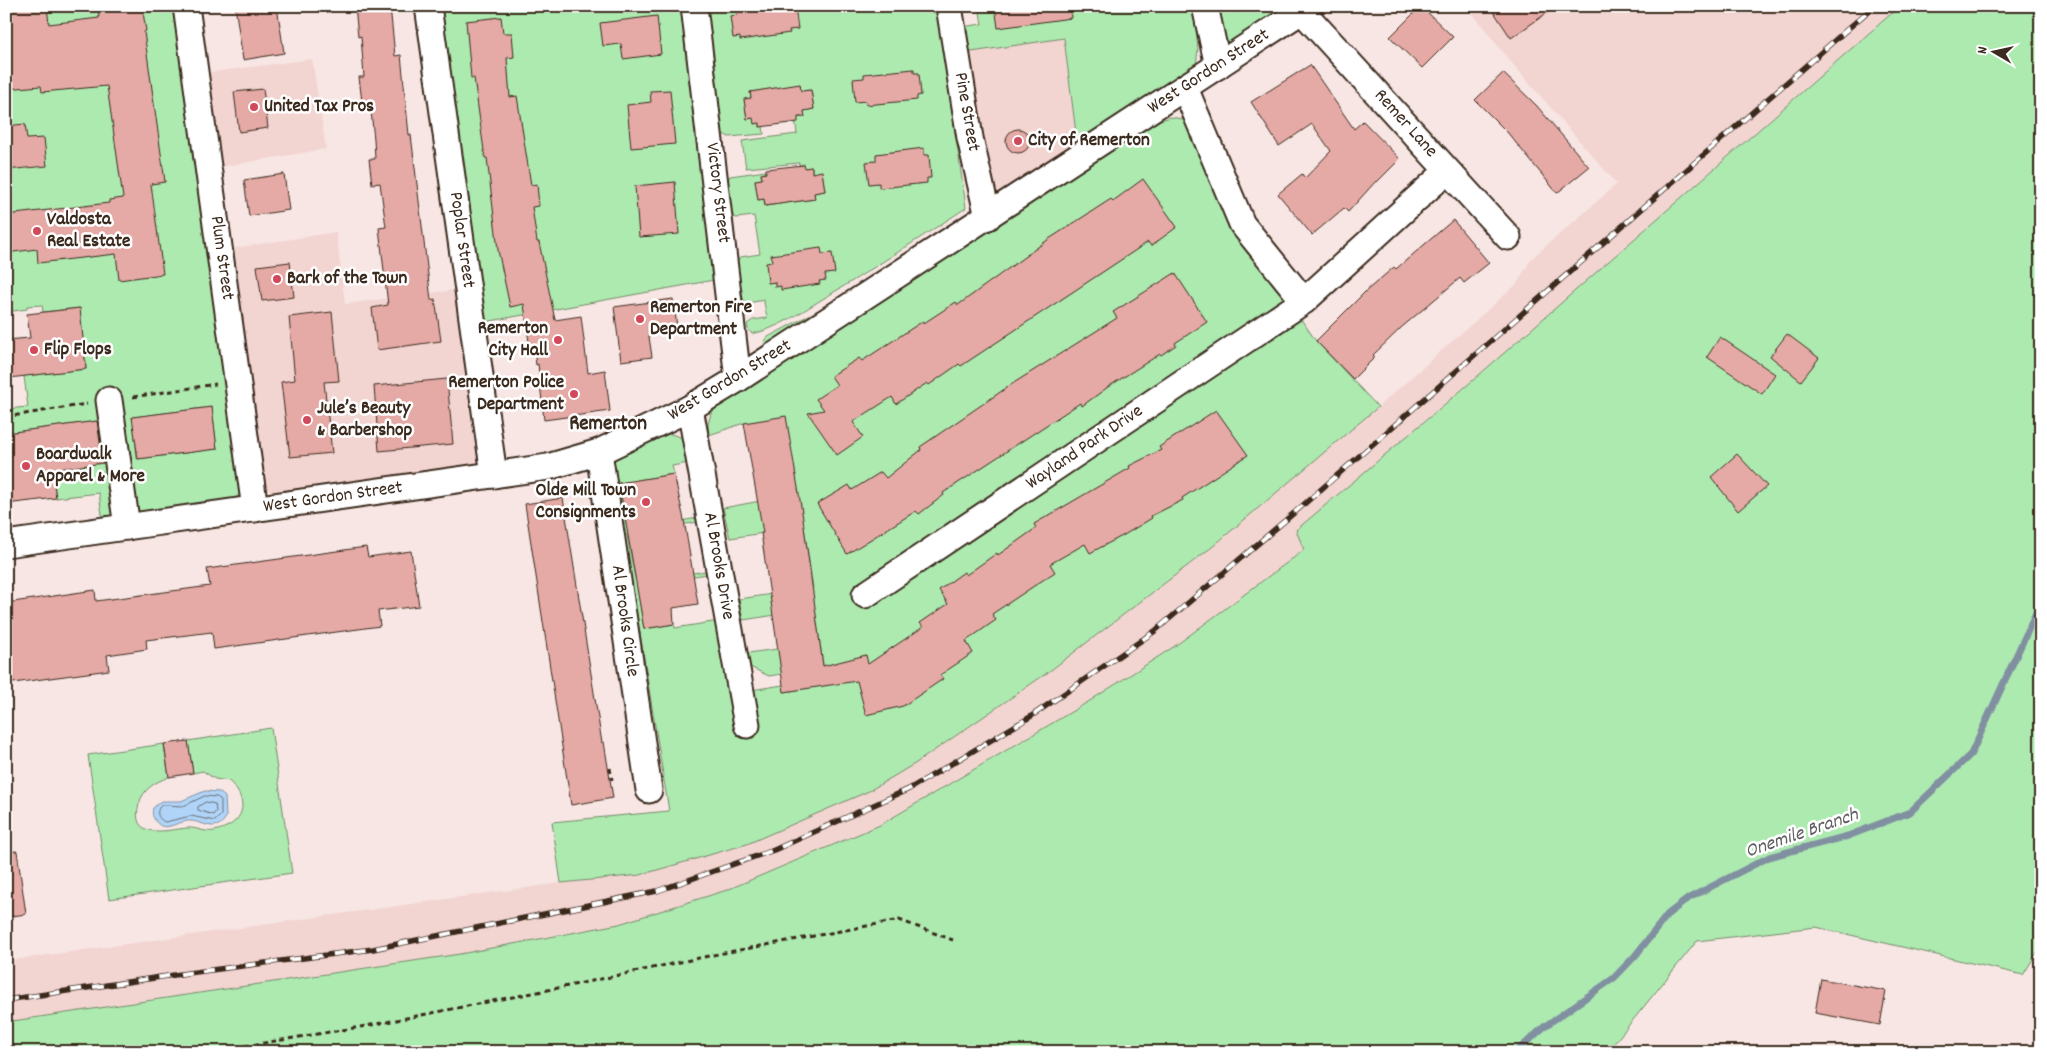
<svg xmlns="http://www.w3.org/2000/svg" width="2047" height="1058" font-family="Dekko,sans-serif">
<rect width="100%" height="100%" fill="#f7e6e4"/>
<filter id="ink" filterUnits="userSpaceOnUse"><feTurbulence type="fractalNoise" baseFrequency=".02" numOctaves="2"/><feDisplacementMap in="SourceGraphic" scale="10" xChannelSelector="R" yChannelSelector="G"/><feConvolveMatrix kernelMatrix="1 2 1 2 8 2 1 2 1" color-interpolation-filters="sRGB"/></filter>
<g filter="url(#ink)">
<g fill="#f2d4d1">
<polygon points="1467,6 1900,6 1471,382 1297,530 1304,550 1175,646 1088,702 880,825 727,890 619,924 460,954 6,1022 6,961 561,883 640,875 916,763 1047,673 1212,547 1378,407 1517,284 1531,259 1617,184 1505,55"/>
<polygon points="1064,38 1078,149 999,196 991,191 965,53"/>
<polygon points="312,59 326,149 219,167 206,73"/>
<polygon points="336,232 345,304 456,290 479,451 477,462 473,469 275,495 266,488 260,473 230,249"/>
</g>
<g fill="#adeab0" stroke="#748a67" fill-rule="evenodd">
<path d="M6,6H176L241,492L235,499L226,503L103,522L99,493L56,498L52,470L103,463L98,421L6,433V409L28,407L24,376L86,369L79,308L43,312L42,305L27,306V309L6,312ZM212,407L217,449L137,459L133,417Z"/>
<polygon points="440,6 681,6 714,280 485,322"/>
<path d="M705,6H937L964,193L966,208C918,239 870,271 821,300C800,313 776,329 752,334L748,329L747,324L753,320L767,318L764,302V300L748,303L743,299L737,262L740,257L760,254L754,216L736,218L731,215L727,181L730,176L766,171L767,173L761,174L762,179L755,180L758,200L764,199L765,206L815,199L814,193L825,191L822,172L812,173V167L805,168L804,164L799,165V163L746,168L742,141L797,134L795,118L804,117V111L814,109L811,90L801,91L800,85L750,92L751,98L744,100L747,119L753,118L760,123V127L763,126L764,134L729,137L721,133Z"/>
<polygon points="979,6 1194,6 1198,50 1196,65 1189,74 1078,149 1064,38 965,53 962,27 982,24"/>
<polygon points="1213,6 1234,6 1235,12 1255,6 1271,6 1274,11 1271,21 1238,42 1229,43 1219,36"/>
<polygon points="1900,6 2041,6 2041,946 2023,975 1816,927 1697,941 1607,1052 6,1052 6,1022 460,954 619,924 727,890 880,825 1088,702 1175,646 1304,550 1296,530 1471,382"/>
<polygon points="1171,117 1182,119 1194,125 1254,251 1316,341 1378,407 1212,547 1047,673 916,763 869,791 747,844 640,875 561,883 552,822 669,811 613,468 615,459 622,454 666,435 671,434 686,439 694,462 672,466 674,474 619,483 627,526 659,525 703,517 704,521 627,534 635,578 666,573 667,577 712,570 712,573 637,586 644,629 674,624 675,628 719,621 737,734 756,731 751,690 783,685 785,692 826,685 815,609 743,620 739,599 813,588 804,527 730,538 723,508 798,494 744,423 709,435 708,424 712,410 1160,120"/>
<polygon points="839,305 769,345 764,342 768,337 824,307"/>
<polygon points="778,649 782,674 769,676 750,667 748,653"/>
<path d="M271,728L292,873L109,899L88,755L164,744L169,777C155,782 143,789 139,804C129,841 167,830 187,828C196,827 205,833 214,831C243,825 252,803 229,781L215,779L203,771L193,773L188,741Z"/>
</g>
<path fill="#b0d4f8" stroke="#8190a1" d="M205,791L219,792L225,797L226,817C217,834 204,822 191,821C177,820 164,835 155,820C152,816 152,813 153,808L161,801H181Z"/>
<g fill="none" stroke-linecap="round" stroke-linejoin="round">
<g stroke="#6a6e75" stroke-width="1">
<path d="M205,796L217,797L221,800V815L215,821L191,816L165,822C157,819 155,810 162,805L183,806Z"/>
<polygon points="206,802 215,804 216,811 213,815 198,810 198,807"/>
</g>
<polyline stroke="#8190a1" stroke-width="7" points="1516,1052 1545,1026 1614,978 1635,956 1668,914 1689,898 1769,857 1848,836 1910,812 1971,754 2041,602"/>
</g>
<g fill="#e5aaa5" stroke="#3b2a1e">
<polygon points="6,6 47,6 49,24 99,18 98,6 142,6 146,31 144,32 165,182 151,184 163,274 119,280 116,254 38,263 37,249 6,253 6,215 109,203 109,200 123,198 107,86 42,92 41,86 6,89"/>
<polygon points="235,6 277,6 284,53 243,60"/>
<polygon points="355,6 390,6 395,56 401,55 409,135 411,135 431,300 435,299 441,341 377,350 372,308 388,305 379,228 386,227 380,183 372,184 369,159 375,159 374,139 370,102 362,102 359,77 364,77 361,36 358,37"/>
<polygon points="759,6 795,6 798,29 789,30 790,33 740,40 740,37 733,38 730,16 737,15 736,9"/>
<polygon points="995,6 1070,6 1071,18 998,28"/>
<polygon points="1421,6 1453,37 1422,68 1390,37"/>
<polygon points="1490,6 1557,6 1511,38"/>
<polygon points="657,16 661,54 623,59 621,44 603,46 600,23"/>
<polygon points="501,17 503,33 512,33 514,57 507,58 510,97 517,96 531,185 537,184 539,206 532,207 537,242 539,242 555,320 581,316 588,373 605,370 610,411 544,420 538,364 536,365 534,350 530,350 524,304 510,307 498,250 487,158 485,158 474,78 471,78 466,21"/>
<polygon points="1310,65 1354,129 1363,121 1400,159 1377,182 1376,181 1348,212 1344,208 1312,235 1278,194 1302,174 1305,178 1331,151 1312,124 1279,146 1251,102"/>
<polygon points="914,69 914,73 919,73 921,95 917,96 917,100 866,105 866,101 855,102 853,79 864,78 864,74"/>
<polygon points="1503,73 1536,105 1589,167 1557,193 1507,132 1475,100"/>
<polygon points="800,84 801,91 811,90 814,109 804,111 805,117 798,117 798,122 760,127 760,123 754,124 753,118 747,119 744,99 751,98 750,92"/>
<polygon points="263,89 268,128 239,132 234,92"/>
<polygon points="670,90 675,144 631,148 627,105 651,102 650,91"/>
<polygon points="25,124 27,139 44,138 47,166 6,170 6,126"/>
<circle cx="1018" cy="141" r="12"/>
<polygon points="924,148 924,155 929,155 931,178 927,178 927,183 879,188 879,183 869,184 866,162 876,161 876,154"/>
<polygon points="804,165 805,168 812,167 812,173 822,171 825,191 814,193 815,199 765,206 764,199 758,200 755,180 762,179 761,174 766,173 766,169"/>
<polygon points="284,174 289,210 249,216 244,180"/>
<polygon points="1143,179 1177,227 1151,246 1148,242 961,366 959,364 929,385 927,383 896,404 892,397 853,422 863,437 837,455 808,413 824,410 816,399 837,385 831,376 859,358 862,361 923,321 924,323 956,302 958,305 1049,239 1111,199 1113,201"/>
<polygon points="675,182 679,234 639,237 635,186"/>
<polygon points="1453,220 1489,263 1464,283 1460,278 1402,327 1373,355 1375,357 1353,379 1316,341 1365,292 1394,267 1396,269"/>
<polygon points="821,248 822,254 832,253 835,273 825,274 826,280 819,281 820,284 781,290 781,286 775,287 775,282 768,283 766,263 772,262 771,255"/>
<polygon points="290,262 294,297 262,301 257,266"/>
<polygon points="1175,273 1207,322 1175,343 1176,345 1161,355 1160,354 1108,387 1082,406 1080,403 943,493 944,495 919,514 916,511 847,554 817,504 849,485 852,490 881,472 886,478 921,450 920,447 1012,384 1117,318 1113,312"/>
<polygon points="673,299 677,326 648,330 652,357 621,361 614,307"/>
<polygon points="80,308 86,369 9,378 6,340 30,338 27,314"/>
<polygon points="332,312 339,381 324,382 332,453 290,457 281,382 295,380 289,317"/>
<polygon points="1787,334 1819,358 1801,381 1770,356"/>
<polygon points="1720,337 1775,374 1762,394 1707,357"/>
<polygon points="447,379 453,444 379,451 374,386"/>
<polygon points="212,407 217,449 138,459 132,417"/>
<polygon points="1216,410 1248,455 1182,498 1183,500 1151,516 1152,518 1124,535 1090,553 1085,544 1050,564 1055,572 992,614 996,620 966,641 973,653 940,675 943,679 903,706 866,715 857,681 784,692 761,533 763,533 744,423 786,416 802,512 823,666 866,655 868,664 923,627 920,623 948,604 939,590 964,572 966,575 997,553 998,555 1036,528 1034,524 1130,468 1129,466 1161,450 1159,447"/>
<polygon points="97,421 103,463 52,470 56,498 6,504 6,433"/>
<polygon points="1737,454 1767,486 1738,511 1711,477"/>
<polygon points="674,474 684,520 698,604 673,608 674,624 644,629 619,483"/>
<polygon points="563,498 602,743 604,742 613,798 571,805 525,504"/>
<polygon points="366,547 368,557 411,551 419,606 378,611 380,626 214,649 212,632 146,640 147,649 107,655 109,670 6,684 6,603 95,590 96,601 210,586 207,569"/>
<polygon points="188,741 193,773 169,777 164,744"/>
<polygon points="17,851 26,914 6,917 6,852"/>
<polygon points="1821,979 1886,991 1880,1025 1815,1013"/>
</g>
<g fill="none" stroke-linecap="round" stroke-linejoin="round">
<g stroke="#3b2a1e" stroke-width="29">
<g id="minor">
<polyline points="186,6 255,509"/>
<polyline points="428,6 494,475"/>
<polyline points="694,6 738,379"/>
<polyline points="949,6 970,138 988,217"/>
<polyline points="1205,6 1218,66"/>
<polyline points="1302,11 1508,237"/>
<polyline points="1185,88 1242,224 1304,301"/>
<polyline points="109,400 127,527"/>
<polyline points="690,408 747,725"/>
<polyline points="599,452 649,790"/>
<polyline points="6,544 548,467 599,452 690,408 738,379 1309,6"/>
<polyline points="865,595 1304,301 1447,171"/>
</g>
</g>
<g stroke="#3b2a1e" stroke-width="3" stroke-dasharray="5 4" stroke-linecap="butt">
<polyline points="133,397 216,384"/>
<polyline points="6,417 87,404"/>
<polyline points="610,768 612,780"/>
<polyline points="209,1052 366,1026 573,985 713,955 899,920 953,940"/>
</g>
<use href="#minor" stroke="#fff" stroke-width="25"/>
<g stroke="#3b2a1e" stroke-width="5.5">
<polyline id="rail" points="6,1000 188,973 373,949 657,891 774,850 909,789 1030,717 1155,631 1294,513 1874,6"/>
</g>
<use href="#rail" stroke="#fff" stroke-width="4" stroke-dasharray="11" stroke-linecap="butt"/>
</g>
</g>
<g fill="#d1495b" stroke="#fff" stroke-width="2">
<circle cx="254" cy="107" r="5"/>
<circle cx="1018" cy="141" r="5"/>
<circle cx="37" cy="231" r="5"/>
<circle cx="277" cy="279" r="5"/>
<circle cx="640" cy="319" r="5"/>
<circle cx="558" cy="340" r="5"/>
<circle cx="34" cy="350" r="5"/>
<circle cx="574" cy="394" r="5"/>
<circle cx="307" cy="420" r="5"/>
<circle cx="26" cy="466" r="5"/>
<circle cx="646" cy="502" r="5"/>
</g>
<g text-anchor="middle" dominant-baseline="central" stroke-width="5" stroke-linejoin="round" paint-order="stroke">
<g font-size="19" fill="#3b2a1e" stroke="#fff">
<text transform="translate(1209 72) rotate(-33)">West Gordon Street</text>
<text transform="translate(966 112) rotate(80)">Pine Street</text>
<text transform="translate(1405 124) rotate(48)">Remer Lane</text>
<text transform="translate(717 193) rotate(83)">Victory Street</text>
<text transform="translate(461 240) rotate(82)">Poplar Street</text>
<text transform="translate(221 258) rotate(82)">Plum Street</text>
<text transform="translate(730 381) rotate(-31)">West Gordon Street</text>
<text transform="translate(1085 448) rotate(-34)">Wayland Park Drive</text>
<text transform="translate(333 498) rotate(-8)">West Gordon Street</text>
<text transform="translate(718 566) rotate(80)">Al Brooks Drive</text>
<text transform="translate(624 621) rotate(82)">Al Brooks Circle</text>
</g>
<g font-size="19" font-weight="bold" fill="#3b2a1e" stroke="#fff" text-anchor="start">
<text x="264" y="107">United Tax Pros</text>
<text x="1028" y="141">City of Remerton</text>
<text x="47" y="220">Valdosta<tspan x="47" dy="22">Real Estate</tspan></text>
<text x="287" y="279">Bark of the Town</text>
<text x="650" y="308">Remerton Fire<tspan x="650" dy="22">Department</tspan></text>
<text x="548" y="329" text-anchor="end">Remerton<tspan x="548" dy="22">City Hall</tspan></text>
<text x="44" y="350">Flip Flops</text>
<text x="564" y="383" text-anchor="end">Remerton Police<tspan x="564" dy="22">Department</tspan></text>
<text x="317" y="409">Jule’s Beauty<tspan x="317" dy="22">&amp; Barbershop</tspan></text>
<text x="36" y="455">Boardwalk<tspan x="36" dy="22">Apparel &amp; More</tspan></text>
<text x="636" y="491" text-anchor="end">Olde Mill Town<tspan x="636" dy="22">Consignments</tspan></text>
</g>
<g font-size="20" font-style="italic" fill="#5e5d5f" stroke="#fff">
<text transform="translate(1802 834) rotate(-19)">Onemile Branch</text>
</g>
<g font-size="21" font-weight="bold" fill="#3b2a1e" stroke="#fff">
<text x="608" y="425">Remerton</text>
</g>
</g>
<rect width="2047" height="1058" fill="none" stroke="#fff" stroke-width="25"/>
<rect x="12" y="12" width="2022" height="1033" fill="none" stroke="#3b2a1e" stroke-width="2" filter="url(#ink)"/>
<g transform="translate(1994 52) rotate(279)" stroke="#ffffff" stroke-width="4" paint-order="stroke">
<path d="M0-4L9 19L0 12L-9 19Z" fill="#3b2a1e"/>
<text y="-8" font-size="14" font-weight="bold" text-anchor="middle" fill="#3b2a1e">N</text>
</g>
</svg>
